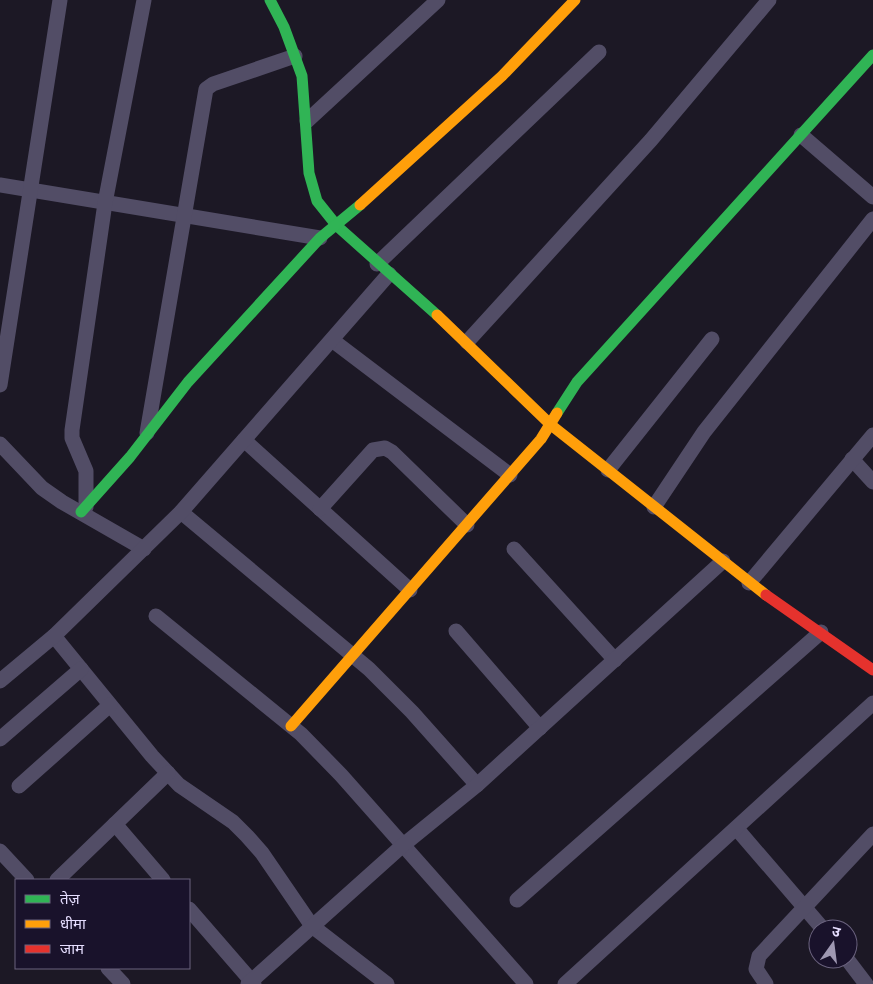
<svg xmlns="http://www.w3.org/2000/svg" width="873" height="984" font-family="Manrope,'Noto Sans Devanagari',sans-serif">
<rect width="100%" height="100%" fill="#1c1825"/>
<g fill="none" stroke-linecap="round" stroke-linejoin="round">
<g stroke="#524d66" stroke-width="15">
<polyline points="307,121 438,0"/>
<polyline points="801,135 873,197"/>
<polyline points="0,185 320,238"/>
<polyline points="377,264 599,52"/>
<polyline points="332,340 510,475"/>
<polyline points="467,342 651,140 769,0"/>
<polyline points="0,385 60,0"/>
<polyline points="147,433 206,89 213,84 295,56"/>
<polyline points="244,440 410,590"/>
<polyline points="0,444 42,488 62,502 144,549"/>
<polyline points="852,459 873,482"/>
<polyline points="608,470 712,339"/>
<polyline points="86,507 86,471 72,438 72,430 105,203 144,0"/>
<polyline points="654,507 704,432 873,219"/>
<polyline points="320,509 373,450 385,448 392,452 467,525"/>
<polyline points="181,512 369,669 412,712 477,785"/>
<polyline points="514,549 615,660"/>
<polyline points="749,583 873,435"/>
<polyline points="156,616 301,734 341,775 526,984"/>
<polyline points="456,631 540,728"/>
<polyline points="54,636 152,756 179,785 233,822 247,836 262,853 312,926 387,984"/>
<polyline points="0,681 54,636 181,512 389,274"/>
<polyline points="0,739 81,669"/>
<polyline points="19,786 110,705"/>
<polyline points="115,824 163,880"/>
<polyline points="737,829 823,929"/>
<polyline points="0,851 27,880"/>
<polyline points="57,880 168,773"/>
<polyline points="517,900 821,632"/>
<polyline points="189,909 254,984"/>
<polyline points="847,959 866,984"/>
<polyline points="108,968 123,984"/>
<polyline points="248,984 402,846 477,785 723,561"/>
<polyline points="565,984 873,703"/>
<polyline points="766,984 756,969 759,956 873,834"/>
</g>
<g stroke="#30b455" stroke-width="11">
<polyline points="270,0 284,27 302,76 309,173 317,201 337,226 437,315"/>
<polyline points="557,413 577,382 873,55"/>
<polyline points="81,512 130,457 188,382 320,238 360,205"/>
</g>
<g stroke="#ff9f0a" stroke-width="11">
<polyline points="360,205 502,76 575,0"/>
<polyline points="437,315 551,425 766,595"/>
<polyline points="291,726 541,439 557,413"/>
</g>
<polyline stroke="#e5322d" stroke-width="11" points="766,595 873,670"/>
</g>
<rect x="15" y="879" width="175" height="90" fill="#19122b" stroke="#6b637f"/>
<rect x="25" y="895" width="25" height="8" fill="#30b455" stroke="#6b637f"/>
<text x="60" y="904" font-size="15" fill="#e5ddfe">तेज़</text>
<rect x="25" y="920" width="25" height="8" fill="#ff9f0a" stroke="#6b637f"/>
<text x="60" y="929" font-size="15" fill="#e5ddfe">धीमा</text>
<rect x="25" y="945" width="25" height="8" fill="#e5322d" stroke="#6b637f"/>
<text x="60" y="954" font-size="15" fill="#e5ddfe">जाम</text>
<g transform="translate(833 944) rotate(14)"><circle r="24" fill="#19122b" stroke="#6b637f"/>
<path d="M0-4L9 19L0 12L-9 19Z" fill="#9f98b2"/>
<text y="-8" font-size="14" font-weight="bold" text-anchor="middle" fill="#e5ddfe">उ</text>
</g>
</svg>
